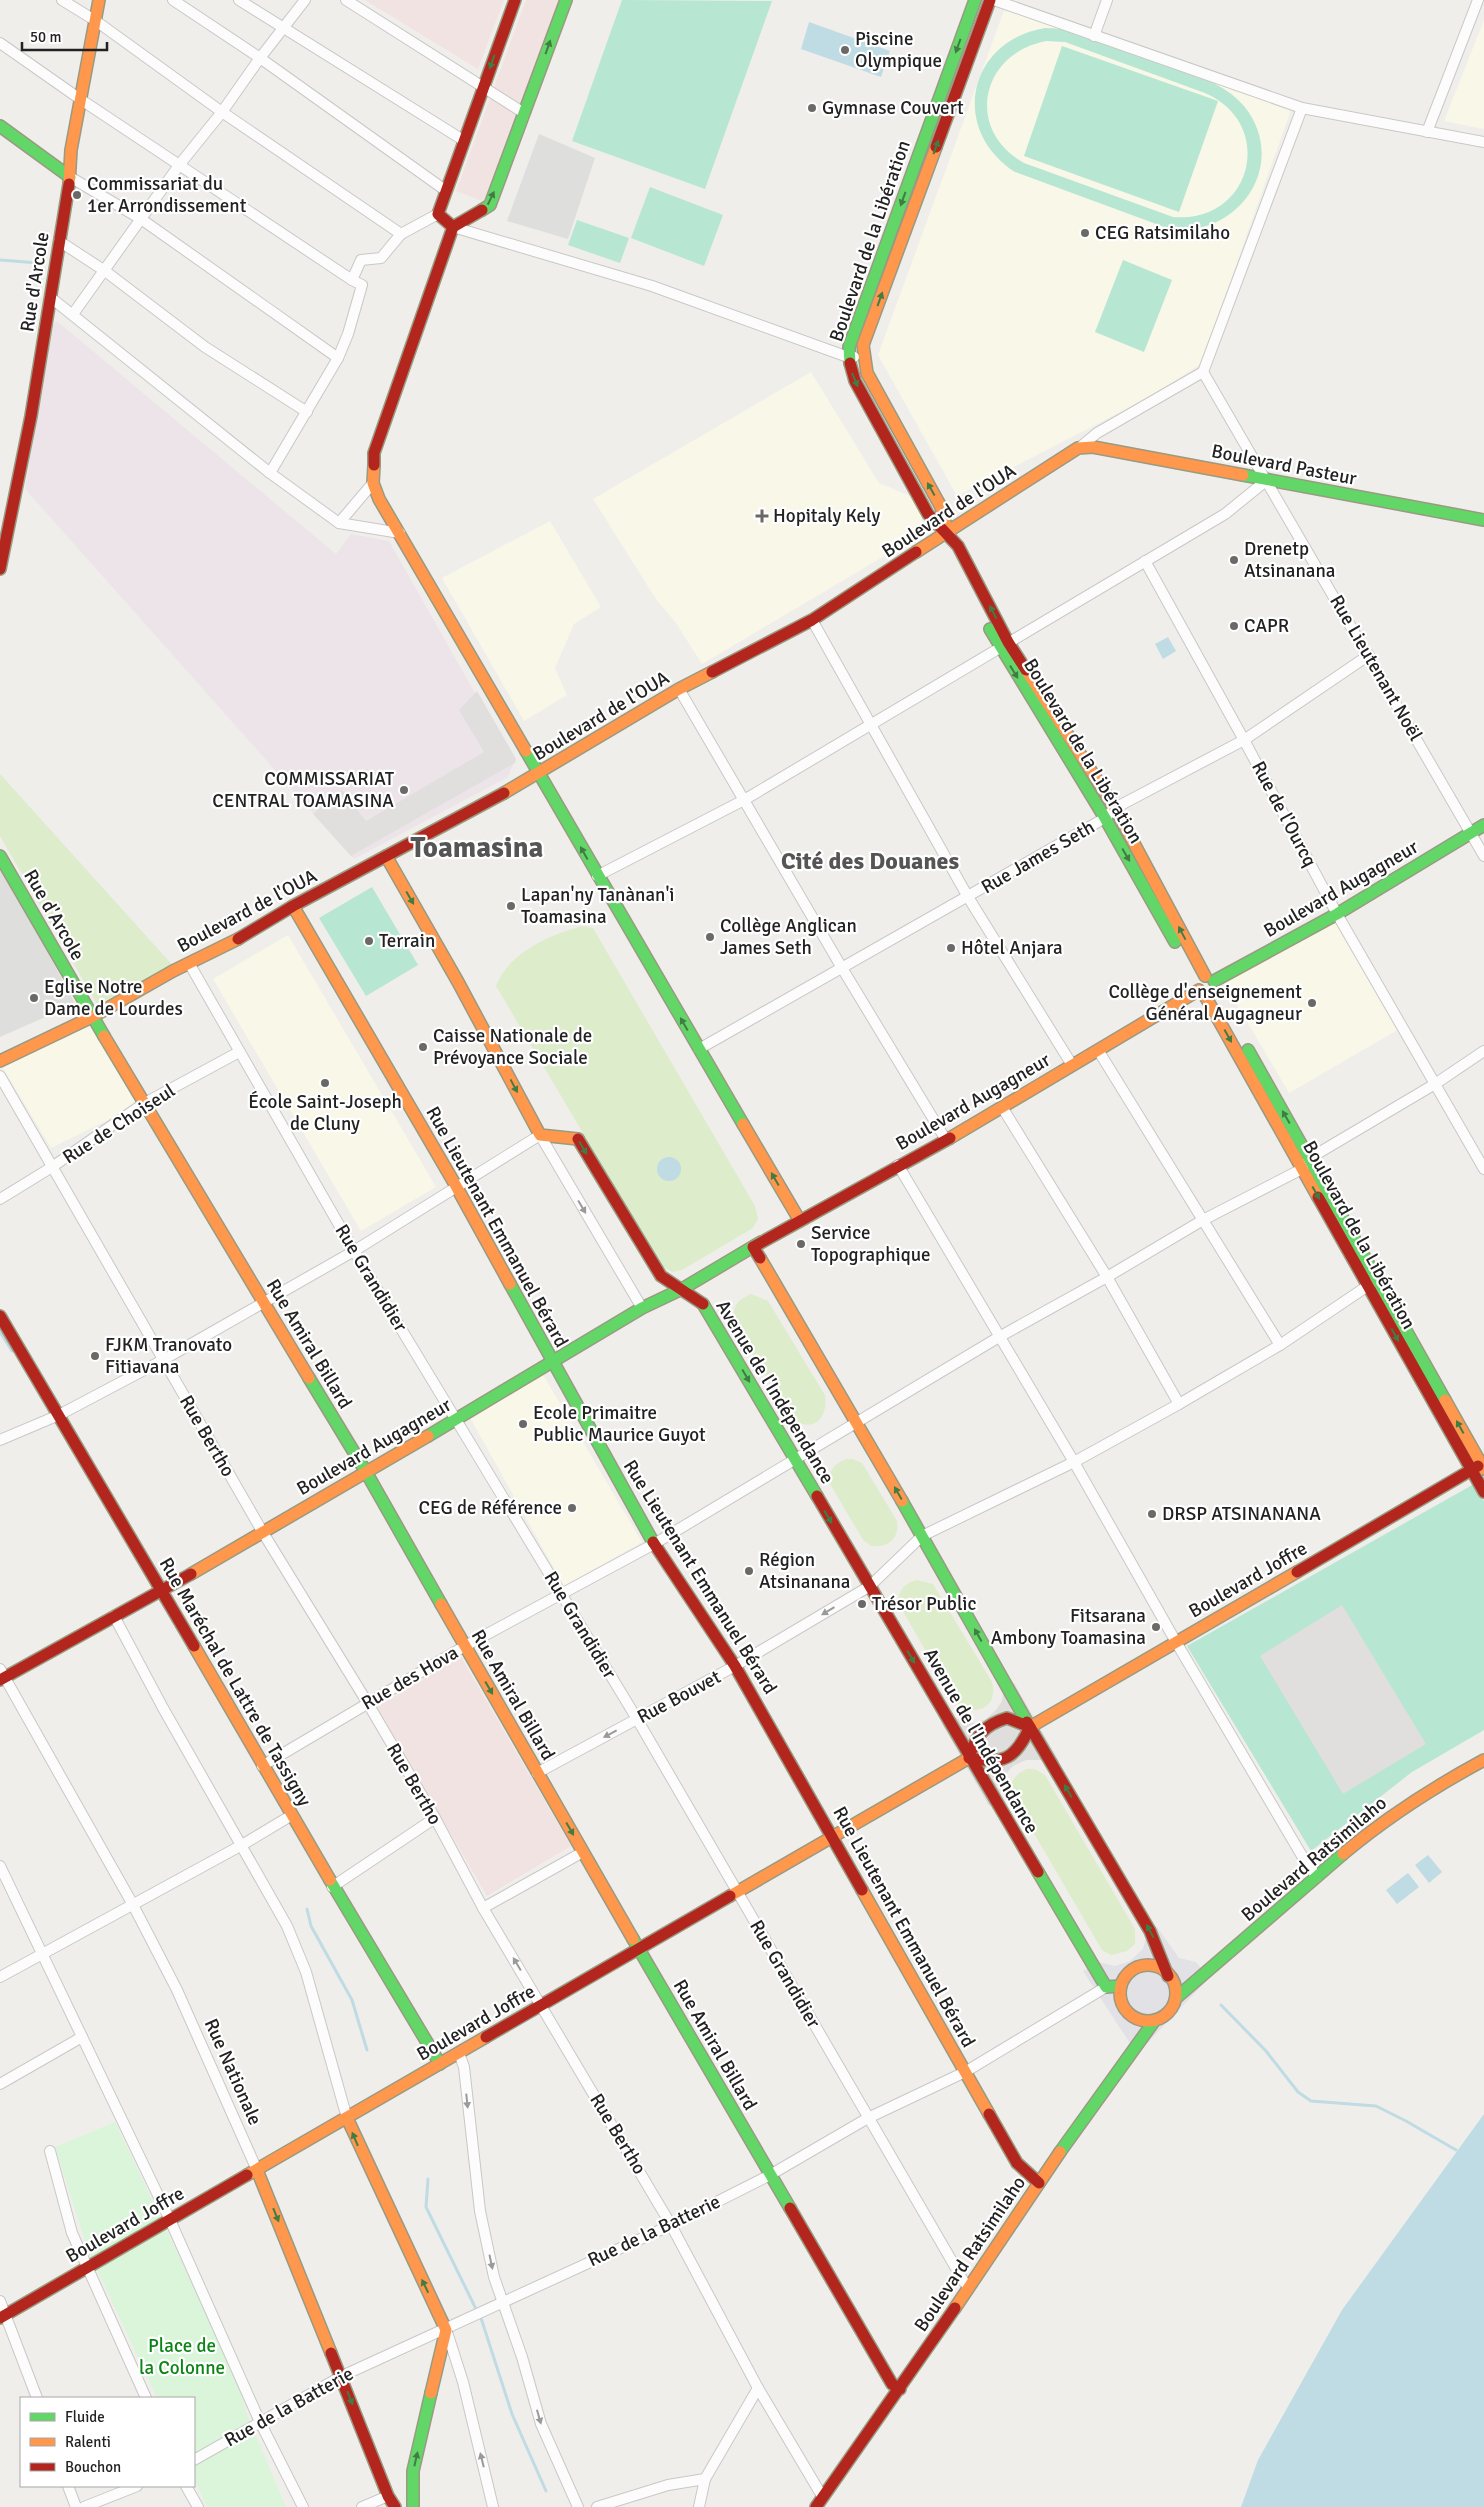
<svg xmlns="http://www.w3.org/2000/svg" width="1484" height="2507" font-family="Signika,sans-serif">
<rect width="100%" height="100%" fill="#f0eeeb"/>
<polygon fill="#dfdedc" points="1014,1683 1059,1761 1050,1767 1041,1760 1026,1760 1013,1766 1004,1776 1001,1786 1000,1800 989,1806 941,1722 952,1716 962,1721 975,1723 986,1719 996,1710 1002,1701 1004,1688"/>
<g fill="#f1e3e1">
<polygon points="365,0 504,0 478,69"/>
<polygon points="526,0 563,0 488,203 456,191"/>
<polygon points="461,1657 571,1846 487,1896 377,1707"/>
</g>
<polygon fill="#ede4e9" points="57,321 336,554 351,534 389,541 514,762 508,777 354,859 25,489 50,327"/>
<g fill="#f8f7e8">
<polygon points="1006,5 1291,110 1201,364 1146,399 957,496 878,355"/>
<polygon points="1484,20 1484,129 1444,121"/>
<polygon points="811,372 879,483 917,499 925,532 702,664 676,623 656,599 593,499"/>
<polygon points="550,521 601,607 574,624 555,668 567,695 524,721 442,578"/>
<polygon points="1336,912 1401,1028 1289,1093 1222,979"/>
<polygon points="288,935 436,1187 361,1231 213,979"/>
<polygon points="85,1019 140,1104 51,1148 0,1063"/>
<polygon points="542,1373 642,1542 564,1586 469,1416"/>
</g>
<g fill="#dededc">
<polygon points="539,134 595,158 568,239 507,221"/>
<polygon points="0,868 22,904 75,1004 0,1037"/>
</g>
<g fill="#ddeccb">
<polygon points="0,774 176,969 97,1004 0,836"/>
<path d="M582,926L593,928L755,1206L758,1219L753,1228L682,1270L672,1272L661,1265L496,986C509,952 550,935 582,926Z"/>
<path d="M751,1294L768,1301L825,1395C829,1423 807,1435 787,1414L734,1322C732,1306 737,1300 751,1294Z"/>
<path d="M846,1459H853L862,1463L897,1521C900,1539 887,1548 871,1546L863,1540L829,1482C829,1470 834,1464 846,1459Z"/>
<path d="M917,1580L933,1584L992,1682C999,1708 974,1718 956,1703L898,1603C898,1590 905,1583 917,1580Z"/>
<path d="M1026,1769H1035L1045,1775L1135,1929V1944L1127,1951L1111,1955L1102,1950L1011,1794C1009,1782 1015,1775 1026,1769Z"/>
</g>
<polygon fill="#daf5da" points="115,2122 238,2380 246,2412 286,2507 207,2507 194,2479 194,2398 157,2398 88,2250 55,2147"/>
<g fill="#b7e6d2" fill-rule="evenodd">
<polygon points="622,0 772,1 705,189 572,141"/>
<path d="M1045,28C1081,28 1117,47 1150,60C1172,68 1196,74 1217,85C1227,90 1236,97 1244,106C1291,164 1237,241 1167,228L1015,172C949,129 968,41 1045,28ZM1047,41L1065,42L1205,93C1277,124 1252,224 1173,217L1024,163C964,130 981,52 1047,41Z"/>
<polygon points="1062,46 1218,101 1179,212 1024,156"/>
<polygon points="650,187 723,215 704,266 631,238"/>
<polygon points="577,220 629,238 620,263 568,245"/>
<polygon points="1123,260 1172,280 1144,352 1095,332"/>
<polygon points="372,887 418,965 366,996 319,918"/>
<polygon points="1474,1484 1484,1501 1484,1730 1412,1772 1311,1851 1187,1646"/>
</g>
<g fill="#e0dfde">
<polygon points="477,691 516,759 515,763 351,856 313,814 342,790 366,821 484,752 459,710"/>
<polygon points="1342,1605 1426,1744 1343,1794 1260,1656"/>
</g>
<polygon fill="#e2e1e5" points="1157,1927 1179,1958 1196,1962 1209,1978 1137,2054 1083,1971 1098,1962 1115,1966 1130,1961 1143,1949 1147,1933"/>
<g fill="#bfdbe3">
<polygon points="809,22 890,51 881,77 801,49"/>
<polygon points="1168,637 1176,651 1163,659 1155,644"/>
<circle cx="669" cy="1169" r="12"/>
<polygon points="1428,1855 1442,1872 1429,1883 1415,1865"/>
<polygon points="1408,1873 1419,1887 1397,1904 1386,1890"/>
<polygon points="1484,2114 1484,2507 1241,2507 1258,2460 1342,2310"/>
</g>
<g fill="none" stroke-linecap="round" stroke-linejoin="round">
<g stroke="#bfdbe3" stroke-width="3">
<polyline points="0,260 39,263"/>
<polyline points="0,1332 12,1351"/>
<polyline points="307,1909 311,1926 352,2000 367,2050"/>
<polyline points="1221,2005 1266,2051 1298,2092 1311,2101 1376,2106 1406,2121 1456,2150"/>
<polyline points="428,2179 426,2207 475,2307"/>
<polyline points="481,2318 512,2414 546,2491"/>
</g>
<g stroke="#c9c8c7" stroke-width="12">
<g id="street">
<polyline points="62,0 96,21 222,112 401,234"/>
<polyline points="173,0 260,58 445,190"/>
<polyline points="239,0 463,140"/>
<polyline points="346,0 524,113"/>
<polyline points="994,0 1302,108 1484,142"/>
<polyline points="1094,36 1107,0"/>
<polyline points="0,43 80,99 352,280"/>
<polyline points="1427,132 1478,0"/>
<polyline points="70,177 141,219 338,358"/>
<polyline points="453,227 652,286 848,357 854,357"/>
<polyline points="59,241 105,271 205,347 307,412"/>
<polyline points="50,297 270,473 339,523 400,533"/>
<polyline points="73,314 180,164 222,112 260,58 305,0"/>
<polyline points="1203,372 1484,856"/>
<polyline points="1203,372 1302,108"/>
<polyline points="1079,448 1097,433 1203,372"/>
<polyline points="270,473 338,358 348,334 362,285 352,280 361,260 381,258 401,234 438,214"/>
<polyline points="339,523 373,483"/>
<polyline points="1145,561 1244,740 1337,914 1484,1169"/>
<polyline points="812,620 968,897 1072,1065"/>
<polyline points="679,689 842,968 946,1140"/>
<polyline points="597,876 744,800 1225,514 1267,480"/>
<polyline points="189,963 354,1251 637,1719 964,2282 969,2287"/>
<polyline points="699,1049 1105,818 1115,808 1244,740 1369,655"/>
<polyline points="1098,1050 1280,1345"/>
<polyline points="0,1076 262,1531 367,1702 435,1818 483,1908 671,2225 758,2388 822,2496"/>
<polyline points="1002,1107 1107,1277 1179,1404"/>
<polyline points="898,1165 1074,1462 1176,1642 1305,1861 1317,1877"/>
<polyline points="0,1199 52,1167 143,1104 239,1052"/>
<polyline points="0,1440 59,1415 163,1360 354,1251 540,1135 642,1308"/>
<polyline points="114,1616 163,1708 287,1926 306,1972 347,2118"/>
<polyline points="0,1669 132,1903 177,1990 257,2170"/>
<polyline points="262,1766 465,1646 654,1544 999,1337 1107,1277 1203,1220 1302,1169 1310,1158 1435,1084 1484,1051"/>
<polyline points="537,1773 735,1666 870,1586 922,1536 1074,1462 1179,1404 1280,1345 1372,1283"/>
<polyline points="0,1866 170,2220 260,2422 303,2507"/>
<polyline points="332,1887 435,1818"/>
<polyline points="483,1908 583,1852"/>
<polyline points="0,1977 242,1845 292,1815"/>
<polyline points="459,2053 464,2067 480,2211 494,2277 522,2357 541,2424 578,2507"/>
<polyline points="0,2084 82,2037"/>
<polyline points="50,2151 72,2233 146,2398"/>
<polyline points="0,2301 37,2398"/>
<polyline points="447,2332 463,2382 493,2507"/>
<polyline points="194,2460 342,2376 671,2225 770,2175 868,2118 965,2072 1106,1987"/>
<polyline points="68,2486 76,2507"/>
<polyline points="186,2486 198,2507"/>
<polyline points="84,2507 137,2486"/>
<polyline points="362,2507 388,2496"/>
<polyline points="597,2507 668,2485 705,2479"/>
<polyline points="699,2507 705,2479 758,2388"/>
</g>
</g>
<g stroke="#999a82" stroke-width="14">
<g id="fast">
<polyline points="0,126 70,177"/>
<polyline points="482,210 490,205 566,0"/>
<polyline points="850,363 849,347 975,0"/>
<polyline points="1243,475 1484,520"/>
<polyline points="990,629 1105,818 1175,942"/>
<polyline points="526,751 743,1124"/>
<polyline points="0,856 104,1036"/>
<polyline points="1214,981 1337,914 1484,825"/>
<polyline points="1248,1050 1445,1400"/>
<polyline points="510,1284 653,1542"/>
<polyline points="703,1304 817,1496"/>
<polyline points="309,1378 366,1472 441,1604"/>
<polyline points="428,1436 642,1308 682,1289 761,1242"/>
<polyline points="902,1501 1027,1722"/>
<polyline points="1038,1872 1106,1987 1121,1986"/>
<polyline points="330,1880 440,2064"/>
<polyline points="633,1939 790,2208"/>
<polyline points="1176,1998 1343,1854"/>
<polyline points="1060,2152 1155,2020"/>
<polyline points="413,2507 413,2471 431,2393"/>
</g>
</g>
<g stroke="#999a82" stroke-width="14">
<g id="slow">
<polyline points="936,147 863,345 867,373 941,507 948,533"/>
<polyline points="69,184 71,150 99,0"/>
<polyline points="374,465 373,483 379,499 526,751"/>
<polyline points="916,552 1078,448 1093,447 1243,475"/>
<polyline points="1026,670 1115,808 1205,976"/>
<polyline points="504,793 679,689 712,672"/>
<polyline points="386,856 458,982 540,1135 578,1139"/>
<polyline points="293,906 456,1186 510,1284"/>
<polyline points="1204,994 1318,1197"/>
<polyline points="104,1036 309,1378"/>
<polyline points="0,1061 92,1017 173,971 238,939"/>
<polyline points="743,1124 800,1221"/>
<polyline points="950,1138 1199,990"/>
<polyline points="760,1258 902,1501"/>
<polyline points="1445,1400 1484,1469"/>
<polyline points="191,1574 428,1436"/>
<polyline points="441,1604 633,1939"/>
<polyline points="194,1646 330,1880"/>
<polyline points="1030,1727 1297,1572"/>
<path d="M1343,1854C1387,1817 1434,1787 1484,1760"/>
<polyline points="862,1890 989,2114"/>
<polyline points="730,1896 969,1758"/>
<circle cx="1148" cy="1993" r="28"/>
<polyline points="347,2118 446,2330 431,2393"/>
<polyline points="257,2170 331,2353"/>
<polyline points="247,2175 486,2037"/>
<polyline points="955,2308 1060,2152"/>
</g>
</g>
<g stroke="#999a82" stroke-width="14">
<g id="jam">
<polyline points="936,147 990,0"/>
<polyline points="453,227 438,214 515,0"/>
<polyline points="850,363 855,381 928,514 958,546 1008,642 1026,670"/>
<polyline points="374,465 374,453 453,227 482,210"/>
<polyline points="0,569 31,416 69,184"/>
<polyline points="712,672 812,620 916,552"/>
<polyline points="238,939 293,906 504,793"/>
<polyline points="578,1139 661,1276 703,1304"/>
<polyline points="1318,1197 1484,1492"/>
<polyline points="760,1258 753,1247 950,1138"/>
<polyline points="0,1316 194,1646"/>
<polyline points="817,1496 1038,1872"/>
<polyline points="653,1542 735,1666 862,1890"/>
<polyline points="1297,1572 1478,1466"/>
<polyline points="0,1680 191,1574"/>
<path d="M1007,1718L1030,1727C1015,1759 1004,1765 969,1758C976,1735 984,1725 1007,1718Z"/>
<polyline points="1027,1722 1150,1931 1168,1976"/>
<polyline points="486,2037 730,1896"/>
<polyline points="989,2114 1017,2163 1039,2183"/>
<polyline points="790,2208 892,2384 900,2389"/>
<polyline points="0,2318 247,2175"/>
<polyline points="331,2353 388,2496 395,2507"/>
<polyline points="816,2507 955,2308"/>
</g>
</g>
<use href="#street" stroke="#fdfcfc" stroke-width="10"/>
<use href="#fast" stroke="#63d668" stroke-width="11"/>
<use href="#slow" stroke="#ff974d" stroke-width="11"/>
<use href="#jam" stroke="#b3261e" stroke-width="11"/>
</g>
<defs><path id="oneway-solid" d="M-6-.8H1V-3.2L6.5 0L1 3.2V.8H-6Z" transform="scale(1.25)"/></defs>
<g fill="#427c45">
<use href="#oneway-solid" transform="translate(958 46) rotate(110)"/>
<use href="#oneway-solid" transform="translate(548 47) rotate(-70)"/>
<use href="#oneway-solid" transform="translate(492 62) rotate(110)"/>
<use href="#oneway-solid" transform="translate(936 147) rotate(-70)"/>
<use href="#oneway-solid" transform="translate(491 198) rotate(-64)"/>
<use href="#oneway-solid" transform="translate(903 199) rotate(110)"/>
<use href="#oneway-solid" transform="translate(880 299) rotate(-70)"/>
<use href="#oneway-solid" transform="translate(855 380) rotate(66)"/>
<use href="#oneway-solid" transform="translate(931 489) rotate(-119)"/>
<use href="#oneway-solid" transform="translate(993 612) rotate(-117)"/>
<use href="#oneway-solid" transform="translate(1014 672) rotate(58)"/>
<use href="#oneway-solid" transform="translate(584 853) rotate(-119)"/>
<use href="#oneway-solid" transform="translate(1126 855) rotate(60)"/>
<use href="#oneway-solid" transform="translate(410 898) rotate(60)"/>
<use href="#oneway-solid" transform="translate(1182 933) rotate(-118)"/>
<use href="#oneway-solid" transform="translate(684 1024) rotate(-120)"/>
<use href="#oneway-solid" transform="translate(1228 1036) rotate(61)"/>
<use href="#oneway-solid" transform="translate(514 1086) rotate(62)"/>
<use href="#oneway-solid" transform="translate(1286 1117) rotate(-120)"/>
<use href="#oneway-solid" transform="translate(583 1148) rotate(59)"/>
<use href="#oneway-solid" transform="translate(775 1179) rotate(-120)"/>
<use href="#oneway-solid" transform="translate(1316 1193) rotate(61)"/>
<use href="#oneway-solid" transform="translate(1395 1335) rotate(61)"/>
<use href="#oneway-solid" transform="translate(746 1376) rotate(60)"/>
<use href="#oneway-solid" transform="translate(1460 1427) rotate(-119)"/>
<use href="#oneway-solid" transform="translate(898 1493) rotate(-120)"/>
<use href="#oneway-solid" transform="translate(828 1517) rotate(59)"/>
<use href="#oneway-solid" transform="translate(978 1635) rotate(-119)"/>
<use href="#oneway-solid" transform="translate(911 1657) rotate(60)"/>
<use href="#oneway-solid" transform="translate(489 1688) rotate(60)"/>
<use href="#oneway-solid" transform="translate(1068 1791) rotate(-120)"/>
<use href="#oneway-solid" transform="translate(570 1829) rotate(60)"/>
<use href="#oneway-solid" transform="translate(1150 1931) rotate(-118)"/>
<use href="#oneway-solid" transform="translate(355 2139) rotate(-113)"/>
<use href="#oneway-solid" transform="translate(276 2215) rotate(68)"/>
<use href="#oneway-solid" transform="translate(425 2286) rotate(-116)"/>
<use href="#oneway-solid" transform="translate(350 2398) rotate(69)"/>
<use href="#oneway-solid" transform="translate(416 2459) rotate(-77)"/>
</g>
<g fill="#9a9a9a">
<use href="#oneway-solid" transform="translate(582 1207) rotate(59)"/>
<use href="#oneway-solid" transform="translate(828 1611) rotate(149)"/>
<use href="#oneway-solid" transform="translate(610 1734) rotate(152)"/>
<use href="#oneway-solid" transform="translate(517 1964) rotate(-121)"/>
<use href="#oneway-solid" transform="translate(467 2101) rotate(84)"/>
<use href="#oneway-solid" transform="translate(491 2262) rotate(78)"/>
<use href="#oneway-solid" transform="translate(539 2417) rotate(74)"/>
<use href="#oneway-solid" transform="translate(482 2460) rotate(-104)"/>
</g>
<g fill="#6a6968" stroke="#fff" stroke-width="2">
<circle cx="845" cy="50" r="5"/>
<circle cx="812" cy="108" r="5"/>
<circle cx="77" cy="195" r="5"/>
<circle cx="1085" cy="233" r="5"/>
<path d="M759.5 508.5h5v5h5v5h-5v5h-5v-5h-5v-5h5z"/>
<circle cx="1234" cy="560" r="5"/>
<circle cx="1234" cy="626" r="5"/>
<circle cx="404" cy="790" r="5"/>
<circle cx="511" cy="906" r="5"/>
<circle cx="710" cy="937" r="5"/>
<circle cx="369" cy="941" r="5"/>
<circle cx="951" cy="948" r="5"/>
<circle cx="34" cy="998" r="5"/>
<circle cx="1312" cy="1003" r="5"/>
<circle cx="423" cy="1047" r="5"/>
<circle cx="325" cy="1083" r="5"/>
<circle cx="801" cy="1244" r="5"/>
<circle cx="95" cy="1356" r="5"/>
<circle cx="523" cy="1424" r="5"/>
<circle cx="572" cy="1508" r="5"/>
<circle cx="1152" cy="1514" r="5"/>
<circle cx="749" cy="1571" r="5"/>
<circle cx="862" cy="1604" r="5"/>
<circle cx="1156" cy="1627" r="5"/>
</g>
<g text-anchor="middle" dominant-baseline="central" stroke-width="4.5" stroke-linejoin="round" paint-order="stroke">
<g font-size="19" fill="#222" stroke="#fff" text-anchor="start">
<text x="855" y="39">Piscine<tspan x="855" dy="22">Olympique</tspan></text>
<text x="822" y="108">Gymnase Couvert</text>
<text x="87" y="184">Commissariat du<tspan x="87" dy="22">1er Arrondissement</tspan></text>
<text x="1095" y="233">CEG Ratsimilaho</text>
<text x="773" y="516">Hopitaly Kely</text>
<text x="1244" y="549">Drenetp<tspan x="1244" dy="22">Atsinanana</tspan></text>
<text x="1244" y="626">CAPR</text>
<text x="394" y="779" text-anchor="end">COMMISSARIAT<tspan x="394" dy="22">CENTRAL TOAMASINA</tspan></text>
<text x="521" y="895">Lapan'ny Tanànan'i<tspan x="521" dy="22">Toamasina</tspan></text>
<text x="720" y="926">Collège Anglican<tspan x="720" dy="22">James Seth</tspan></text>
<text x="379" y="941">Terrain</text>
<text x="961" y="948">Hôtel Anjara</text>
<text x="44" y="987">Eglise Notre<tspan x="44" dy="22">Dame de Lourdes</tspan></text>
<text x="1302" y="992" text-anchor="end">Collège d'enseignement<tspan x="1302" dy="22">Général Augagneur</tspan></text>
<text x="433" y="1036">Caisse Nationale de<tspan x="433" dy="22">Prévoyance Sociale</tspan></text>
<text x="325" y="1102" text-anchor="middle">École Saint-Joseph<tspan x="325" dy="22">de Cluny</tspan></text>
<text x="811" y="1233">Service<tspan x="811" dy="22">Topographique</tspan></text>
<text x="105" y="1345">FJKM Tranovato<tspan x="105" dy="22">Fitiavana</tspan></text>
<text x="533" y="1413">Ecole Primaitre<tspan x="533" dy="22">Public Maurice Guyot</tspan></text>
<text x="562" y="1508" text-anchor="end">CEG de Référence</text>
<text x="1162" y="1514">DRSP ATSINANANA</text>
<text x="759" y="1560">Région<tspan x="759" dy="22">Atsinanana</tspan></text>
<text x="872" y="1604">Trésor Public</text>
<text x="1146" y="1616" text-anchor="end">Fitsarana<tspan x="1146" dy="22">Ambony Toamasina</tspan></text>
</g>
<g font-size="19" fill="#222" stroke="#fff">
<text transform="translate(870 241) rotate(-71)">Boulevard de la Libération</text>
<text transform="translate(35 282) rotate(-81)">Rue d'Arcole</text>
<text transform="translate(1284 465) rotate(11)">Boulevard Pasteur</text>
<text transform="translate(949 511) rotate(-33)">Boulevard de l'OUA</text>
<text transform="translate(1376 668) rotate(60)">Rue Lieutenant Noël</text>
<text transform="translate(601 716) rotate(-31)">Boulevard de l'OUA</text>
<text transform="translate(1083 751) rotate(59)">Boulevard de la Libération</text>
<text transform="translate(1284 814) rotate(62)">Rue de l'Ourcq</text>
<text transform="translate(1038 857) rotate(-30)">Rue James Seth</text>
<text transform="translate(1341 889) rotate(-30)">Boulevard Augagneur</text>
<text transform="translate(247 911) rotate(-28)">Boulevard de l'OUA</text>
<text transform="translate(54 915) rotate(60)">Rue d'Arcole</text>
<text transform="translate(973 1102) rotate(-30)">Boulevard Augagneur</text>
<text transform="translate(119 1124) rotate(-33)">Rue de Choiseul</text>
<text transform="translate(497 1227) rotate(61)">Rue Lieutenant Emmanuel Bérard</text>
<text transform="translate(1359 1235) rotate(61)">Boulevard de la Libération</text>
<text transform="translate(371 1278) rotate(59)">Rue Grandidier</text>
<text transform="translate(309 1344) rotate(59)">Rue Amiral Billard</text>
<text transform="translate(775 1392) rotate(59)">Avenue de l'Indépendance</text>
<text transform="translate(207 1436) rotate(60)">Rue Bertho</text>
<text transform="translate(374 1447) rotate(-30)">Boulevard Augagneur</text>
<text transform="translate(700 1577) rotate(58)">Rue Lieutenant Emmanuel Bérard</text>
<text transform="translate(1248 1580) rotate(-30)">Boulevard Joffre</text>
<text transform="translate(580 1625) rotate(59)">Rue Grandidier</text>
<text transform="translate(410 1678) rotate(-30)">Rue des Hova</text>
<text transform="translate(235 1682) rotate(60)">Rue Maréchal de Lattre de Tassigny</text>
<text transform="translate(513 1695) rotate(60)">Rue Amiral Billard</text>
<text transform="translate(679 1697) rotate(-28)">Rue Bouvet</text>
<text transform="translate(981 1741) rotate(60)">Avenue de l'Indépendance</text>
<text transform="translate(414 1784) rotate(60)">Rue Bertho</text>
<text transform="translate(1314 1859) rotate(-40)">Boulevard Ratsimilaho</text>
<text transform="translate(904 1927) rotate(61)">Rue Lieutenant Emmanuel Bérard</text>
<text transform="translate(785 1974) rotate(60)">Rue Grandidier</text>
<text transform="translate(476 2023) rotate(-30)">Boulevard Joffre</text>
<text transform="translate(715 2045) rotate(60)">Rue Amiral Billard</text>
<text transform="translate(233 2072) rotate(66)">Rue Nationale</text>
<text transform="translate(618 2134) rotate(59)">Rue Bertho</text>
<text transform="translate(125 2225) rotate(-30)">Boulevard Joffre</text>
<text transform="translate(654 2231) rotate(-25)">Rue de la Batterie</text>
<text transform="translate(970 2254) rotate(-56)">Boulevard Ratsimilaho</text>
<text transform="translate(289 2407) rotate(-29)">Rue de la Batterie</text>
</g>
<g font-size="19" fill="#0c8416" stroke="#fff">
<text x="182" y="2346">Place de<tspan x="182" dy="22">la Colonne</tspan></text>
</g>
<g font-size="24" font-weight="bold" fill="#555" stroke="#fff">
<text x="870" y="861">Cité des Douanes</text>
</g>
<g font-size="29" font-weight="bold" fill="#555" stroke="#fff">
<text x="477" y="847">Toamasina</text>
</g>
</g>
<rect x="20" y="2397" width="175" height="90" fill="#ffffff" stroke="#a7a7a7"/>
<rect x="30" y="2413" width="25" height="8" fill="#63d668" stroke="#a7a7a7"/>
<text x="65" y="2422" font-size="15" fill="#222222">Fluide</text>
<rect x="30" y="2438" width="25" height="8" fill="#ff974d" stroke="#a7a7a7"/>
<text x="65" y="2447" font-size="15" fill="#222222">Ralenti</text>
<rect x="30" y="2463" width="25" height="8" fill="#b3261e" stroke="#a7a7a7"/>
<text x="65" y="2472" font-size="15" fill="#222222">Bouchon</text>
<path d="M22 42v8h85v-8" fill="none" stroke="#222222" stroke-width="2.5"/>
<text x="30" y="42" font-size="15" fill="#222222" stroke="#ffffff" stroke-width="4" paint-order="stroke">50 m</text>
</svg>
